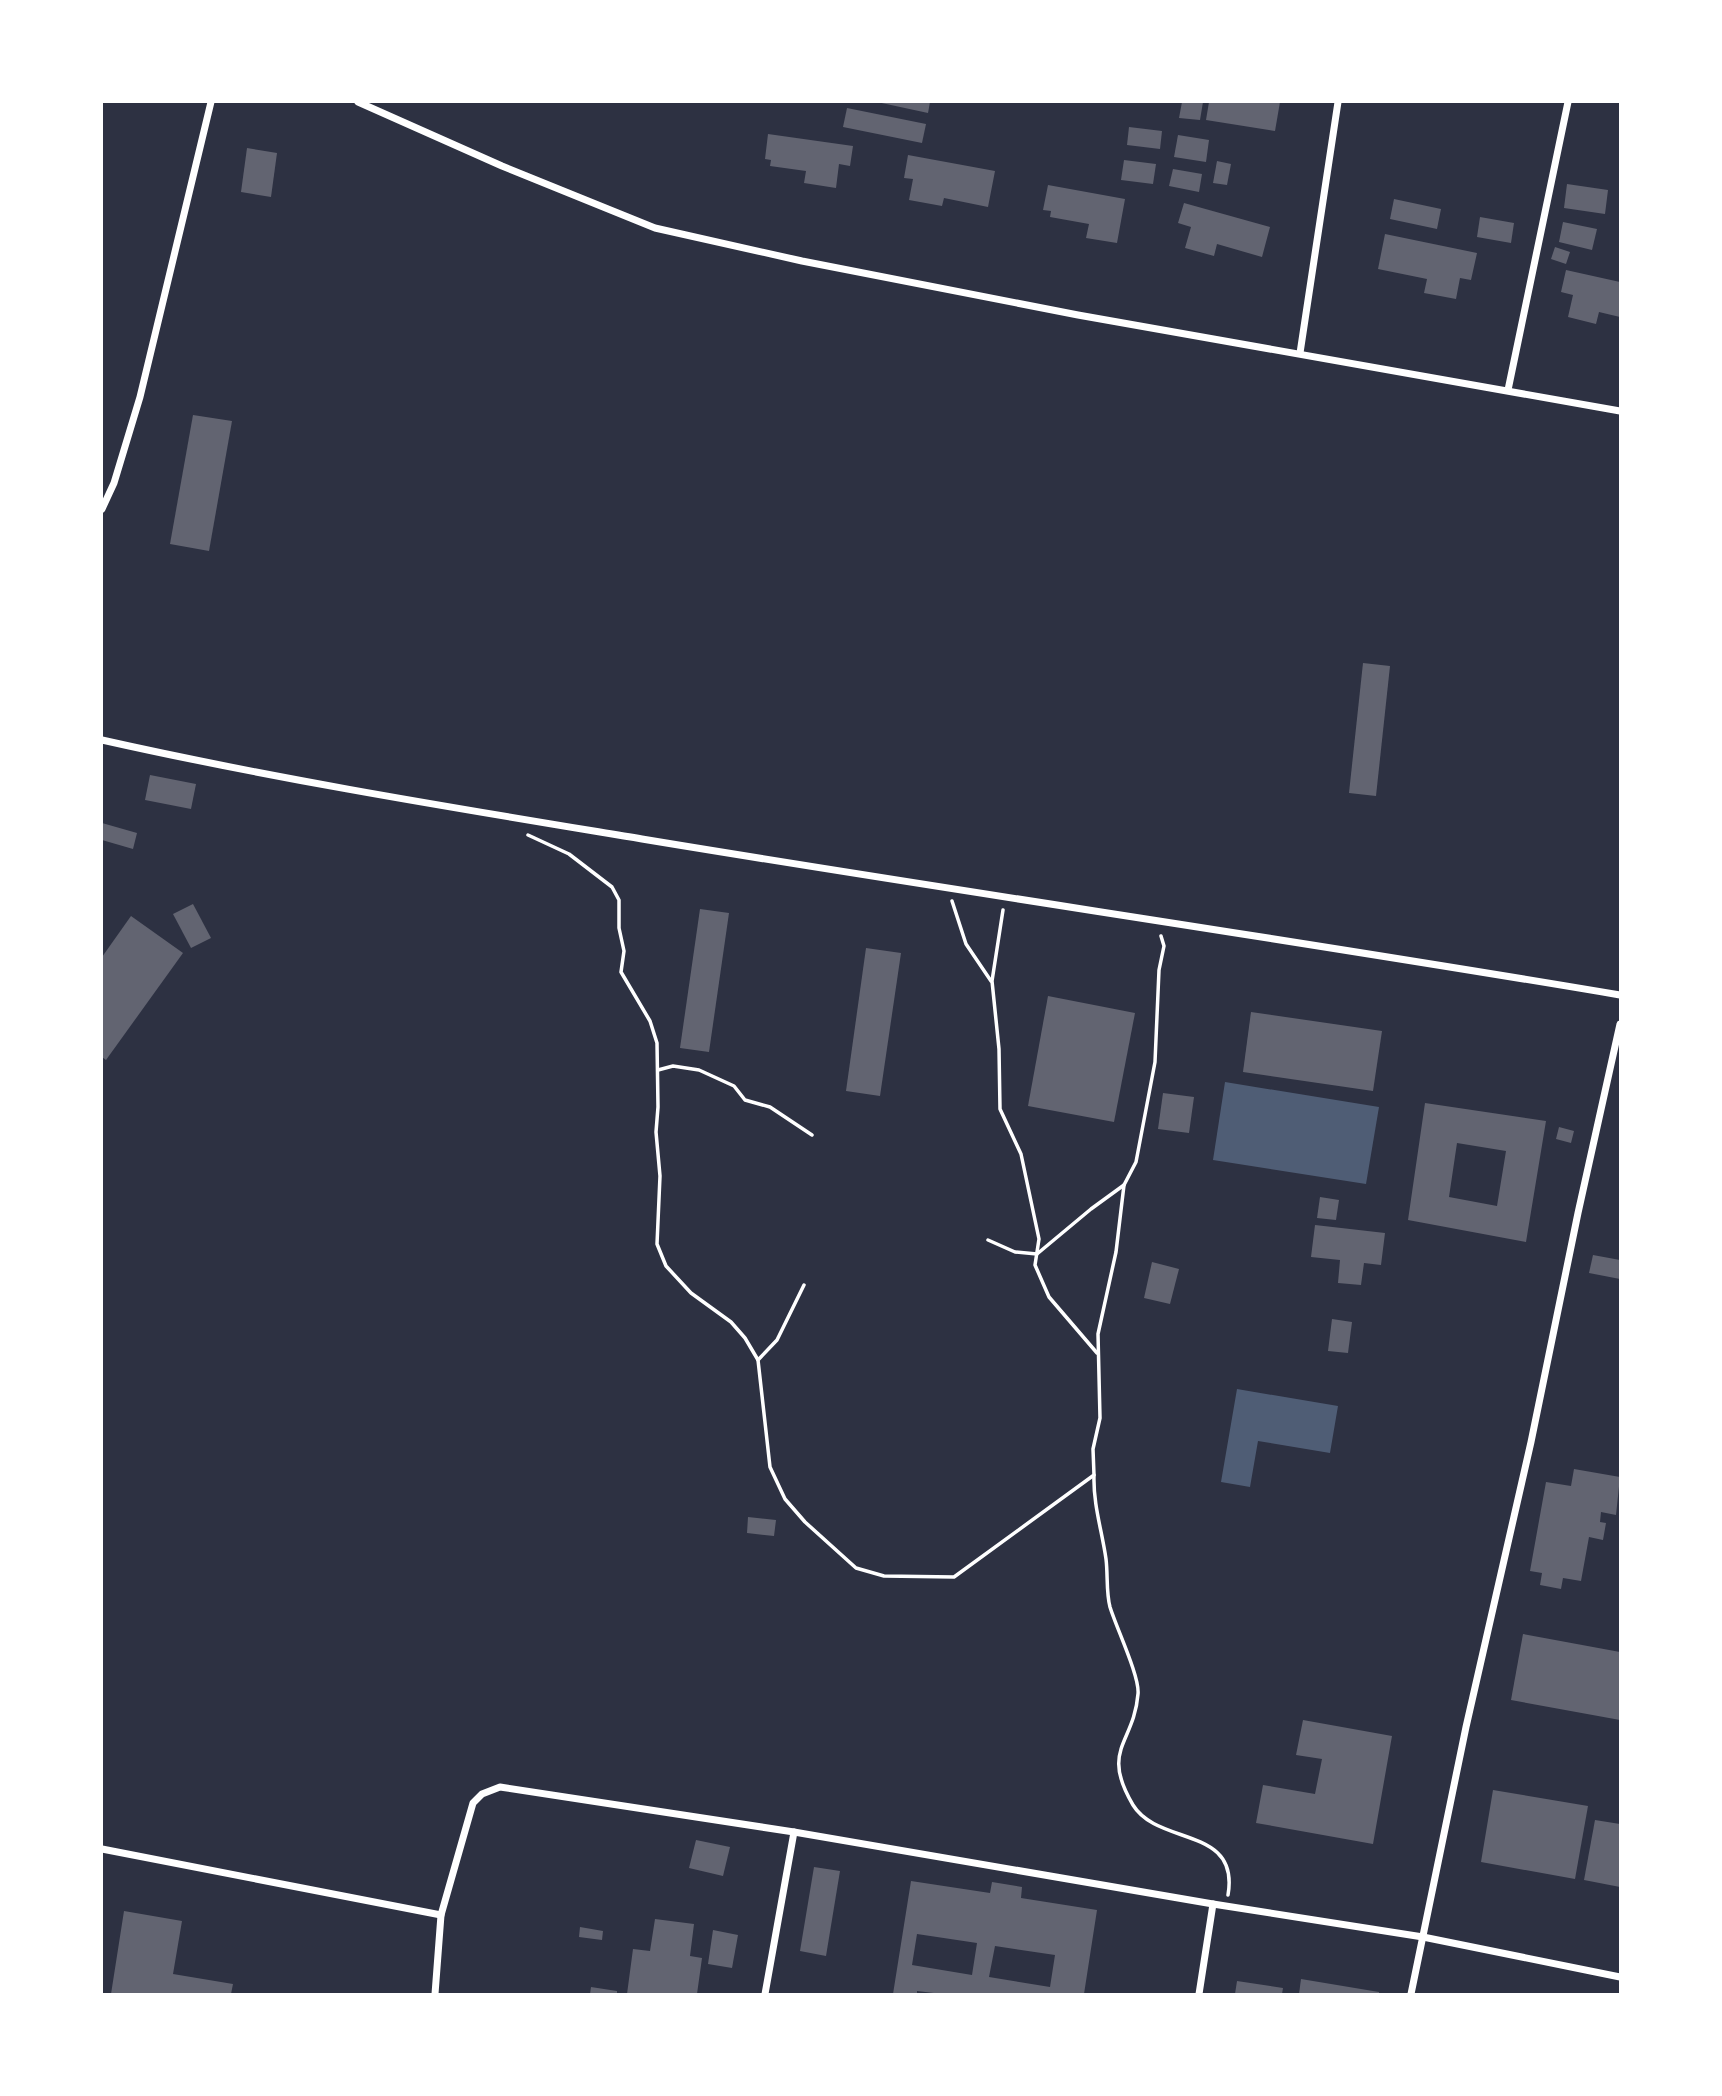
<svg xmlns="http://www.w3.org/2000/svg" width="1722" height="2096" font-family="Figtree,sans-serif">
<rect width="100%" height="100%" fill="#2d3142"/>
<g fill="#4f5d75">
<polygon points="1225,1082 1379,1107 1366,1184 1213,1160"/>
<polygon points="1237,1389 1338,1406 1330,1453 1258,1441 1250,1487 1221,1482"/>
</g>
<g fill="#626471" fill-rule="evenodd">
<polygon points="877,102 930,102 928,113"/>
<polygon points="1182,102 1203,102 1200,120 1179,118"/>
<polygon points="1209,102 1280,102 1275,131 1206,120"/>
<polygon points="847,108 926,124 922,143 843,127"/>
<polygon points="1129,127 1162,131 1160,149 1127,145"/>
<polygon points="768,134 853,146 850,166 839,164 836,188 804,183 806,171 770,166 771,160 765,159"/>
<polygon points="1178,135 1209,140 1206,162 1174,157"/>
<polygon points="247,148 277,153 271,197 241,192"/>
<polygon points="908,155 995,171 988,207 944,198 942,206 909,200 913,179 904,178"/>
<polygon points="1124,160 1156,164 1153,184 1121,180"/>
<polygon points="1217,161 1231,164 1227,185 1213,183"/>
<polygon points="1173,169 1202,174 1199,192 1169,186"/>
<polygon points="1567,184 1608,190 1605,214 1564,208"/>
<polygon points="1048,185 1125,199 1117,243 1086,238 1089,224 1050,217 1051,211 1043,210"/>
<polygon points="1394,199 1441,209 1437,229 1390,219"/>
<polygon points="1184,203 1270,227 1262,257 1217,244 1214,256 1185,248 1191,227 1178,223"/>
<polygon points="1480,217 1514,223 1511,243 1477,237"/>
<polygon points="1563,222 1597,229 1592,250 1559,242"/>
<polygon points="1385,234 1477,253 1471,280 1460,278 1456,299 1424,293 1427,279 1378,269"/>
<polygon points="1555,247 1570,252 1566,264 1551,259"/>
<polygon points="1566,270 1620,282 1620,317 1599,312 1596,324 1568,317 1573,295 1561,292"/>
<polygon points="193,415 232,421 209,551 170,544"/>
<polygon points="1363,663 1390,666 1376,796 1349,793"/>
<polygon points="150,775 196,784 191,809 145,800"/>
<polygon points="102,823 137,833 133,849 102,840"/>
<polygon points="193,904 211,938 191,948 173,914"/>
<polygon points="700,909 729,913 709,1052 680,1048"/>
<polygon points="131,916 183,953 106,1060 102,1057 102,957"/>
<polygon points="866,948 901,953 880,1096 846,1091"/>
<polygon points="1048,996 1135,1013 1114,1122 1028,1106"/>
<polygon points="1251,1012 1382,1031 1373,1091 1243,1072"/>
<polygon points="1163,1093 1194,1097 1189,1133 1158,1129"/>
<path d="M1425,1103L1546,1121L1526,1242L1408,1220ZM1457,1143L1506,1151L1497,1206L1449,1197Z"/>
<polygon points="1559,1127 1574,1131 1571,1143 1556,1139"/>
<polygon points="1320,1197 1339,1200 1336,1220 1317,1218"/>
<polygon points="1315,1225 1385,1233 1381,1265 1364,1263 1361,1285 1338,1283 1340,1260 1311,1257"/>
<polygon points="1593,1255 1620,1260 1620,1279 1589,1273"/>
<polygon points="1152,1262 1179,1269 1170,1304 1144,1298"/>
<polygon points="1332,1319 1352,1322 1348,1353 1328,1351"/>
<polygon points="1574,1469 1620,1477 1616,1515 1601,1512 1600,1522 1606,1523 1603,1540 1589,1537 1581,1581 1563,1578 1561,1589 1540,1585 1542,1573 1530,1571 1546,1482 1571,1486"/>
<polygon points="748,1517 776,1520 774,1536 747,1533"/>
<polygon points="1523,1634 1620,1652 1620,1720 1511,1700"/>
<polygon points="1303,1720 1392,1736 1373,1844 1256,1823 1263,1785 1315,1794 1322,1759 1296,1755"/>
<polygon points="1493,1790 1588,1806 1575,1879 1481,1862"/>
<polygon points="1595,1820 1620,1824 1620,1887 1584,1880"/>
<polygon points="696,1840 730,1847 723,1876 689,1868"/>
<polygon points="814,1867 840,1871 826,1956 800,1951"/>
<path d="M911,1881L990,1893L992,1882L1022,1887L1021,1898L1097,1910L1084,1994H942L917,1991V1994H893ZM917,1934L977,1943L972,1975L912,1965ZM995,1946L1055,1955L1050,1987L989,1977Z"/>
<polygon points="124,1911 182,1921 173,1974 233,1984 231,1994 111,1994"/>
<polygon points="655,1919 694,1924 690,1956 702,1958 697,1994 627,1994 633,1949 650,1951"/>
<polygon points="580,1927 603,1931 602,1940 579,1937"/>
<polygon points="713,1930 738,1935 732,1968 708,1964"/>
<polygon points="1301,1979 1379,1992 1379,1994 1299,1994"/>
<polygon points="1237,1981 1283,1988 1282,1994 1235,1994"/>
<polygon points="591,1987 617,1991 617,1994 590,1994"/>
</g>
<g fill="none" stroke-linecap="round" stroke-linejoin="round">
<g stroke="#fff" stroke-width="3.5">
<polyline points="528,835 569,854 612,887 619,900 619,928 624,951 621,972 650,1021 657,1043 658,1107 656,1132 660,1176 657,1244 666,1266 691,1293 731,1322 745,1338 758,1360 770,1467 785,1499 805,1522 856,1568 884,1576 954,1577 1094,1475 1093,1449 1100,1418 1098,1334 1116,1252 1124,1185 1136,1162 1155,1062 1159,970 1164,946 1161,936"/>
<polyline points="952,901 966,944 991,981"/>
<polyline points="1003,910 992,981 999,1049 1000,1109 1021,1154 1039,1239 1035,1265 1049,1297 1097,1353"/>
<polyline points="658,1070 673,1066 699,1070 734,1086 745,1100 770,1107 812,1135"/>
<polyline points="988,1240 1015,1252 1037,1254 1091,1209 1124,1185"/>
<polyline points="758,1360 777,1340 804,1285"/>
<path d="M1094,1475C1093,1504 1102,1531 1106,1559C1108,1575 1106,1592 1110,1607C1116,1627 1140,1677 1138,1694C1134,1744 1100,1749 1133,1805C1158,1846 1240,1826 1228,1895"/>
</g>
<g stroke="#fff" stroke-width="7">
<polyline points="358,102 502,166 655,228 802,261 1078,315 1620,411"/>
<polyline points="1300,353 1338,102"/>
<polyline points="1508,390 1568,102"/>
<polyline points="102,509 114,483 140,397 211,102"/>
<path d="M102,740C280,780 461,809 642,839C968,893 1295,940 1620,995"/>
<polyline points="102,1849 441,1915"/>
<polyline points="435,1994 441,1915 473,1803 482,1794 500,1787 794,1832 1213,1904 1423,1937 1620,1977"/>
<polyline points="765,1994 794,1832"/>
<polyline points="1199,1994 1213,1904"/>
<polyline points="1411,1994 1466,1727 1531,1442 1578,1213 1620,1024"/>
</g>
</g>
<rect width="1722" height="2096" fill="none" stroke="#ffffff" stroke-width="206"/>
</svg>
